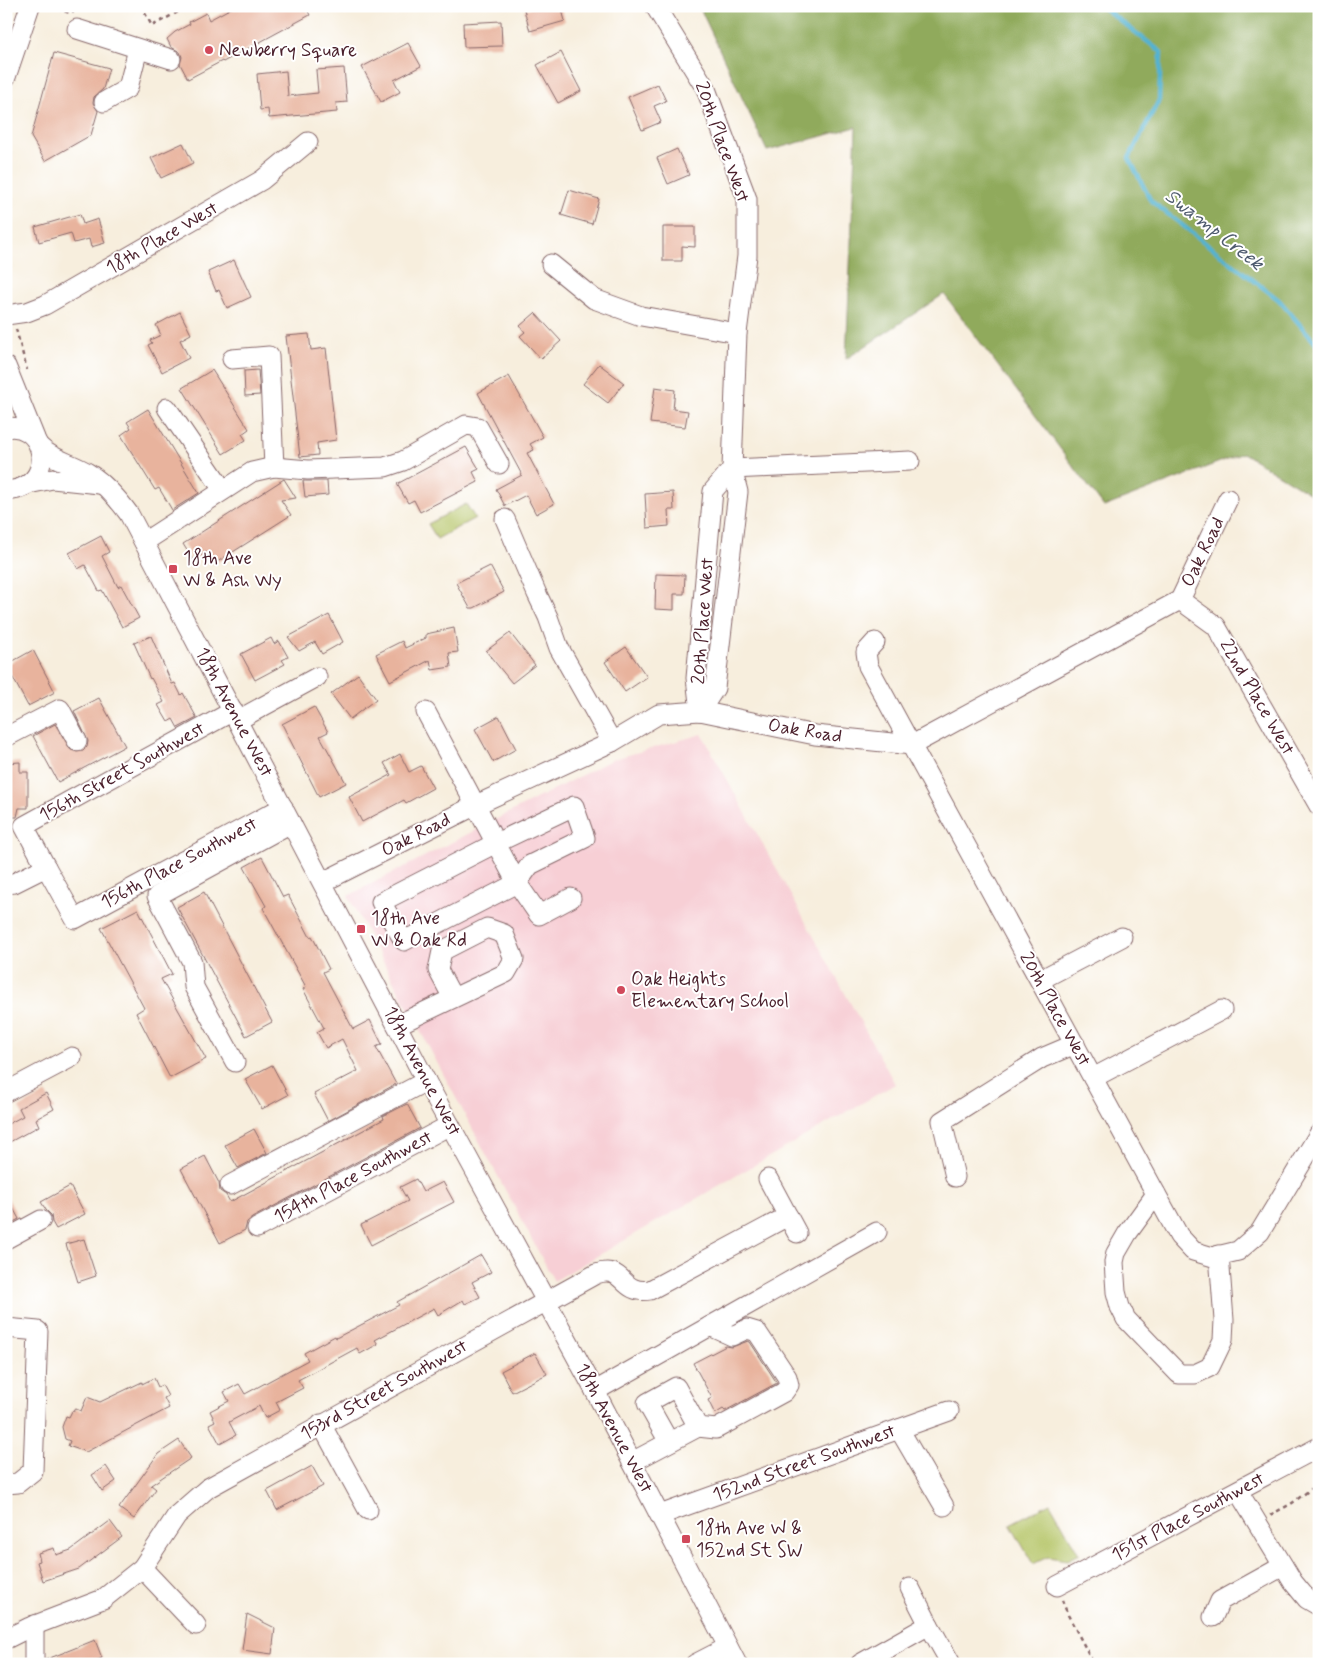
<svg xmlns="http://www.w3.org/2000/svg" width="1325" height="1670" font-family="Mynerve,sans-serif">
<rect width="100%" height="100%" fill="#fff"/>
<filter id="ink" filterUnits="userSpaceOnUse"><feTurbulence type="fractalNoise" baseFrequency=".02" numOctaves="2"/><feDisplacementMap in="SourceGraphic" scale="10" xChannelSelector="R" yChannelSelector="G"/><feConvolveMatrix kernelMatrix="1 2 1 2 8 2 1 2 1" color-interpolation-filters="sRGB"/></filter>
<filter id="wash" filterUnits="userSpaceOnUse"><feTurbulence type="fractalNoise" baseFrequency=".0096" numOctaves="4" result="noise"/><feDisplacementMap in="SourceGraphic" scale="20" xChannelSelector="R" yChannelSelector="G"/><feGaussianBlur stdDeviation="1.12" result="paint"/><feColorMatrix in="noise" values="0 0 0 0 0 0 0 0 0 0 0 0 0 0 0 0 0 1.4 0 .05"/><feComposite in="paint" operator="in"/></filter>
<g filter="url(#wash)">
<rect width="100%" height="100%" fill="#f7eedd"/>
<polygon fill="#f7cfd5" points="702,734 895,1084 554,1281 348,896 611,760"/>
<g fill="#b5c568" stroke="#80724a">
<polygon points="466,504 475,518 437,539 428,524"/>
<polygon points="1050,1503 1079,1554 1067,1560 1048,1557 1033,1564 1010,1524"/>
</g>
<polygon fill="#90aa5c" stroke="#6d6444" points="699,6 1319,6 1319,504 1314,496 1243,453 1104,507 944,294 846,359 856,127 767,151"/>
<g fill="none" stroke-linecap="round" stroke-linejoin="round">
<polyline stroke="#53b3d2" stroke-width="4.5" points="1101,6 1161,52 1159,100 1129,158 1151,201 1279,300 1319,347"/>
</g>
<g id="blocks">
<g fill="#e8b39d">
<polygon points="235,6 305,6 310,15 223,62 222,61 188,79 180,64 182,57 180,52 171,47 167,39 175,32 190,24 189,22 206,13 209,20"/>
<polygon points="539,6 561,6 565,21 530,31 524,10"/>
<polygon points="501,21 502,46 464,47 463,23"/>
<polygon points="408,43 421,66 394,80 400,92 381,102 362,67"/>
<polygon points="561,52 581,91 558,103 537,65"/>
<polygon points="54,53 109,68 103,89 94,97 93,103 98,111 91,135 45,161 31,137"/>
<polygon points="344,68 347,102 336,103 337,112 269,118 268,109 260,110 257,74 286,71 288,96 318,93 316,70"/>
<polygon points="658,84 666,101 654,106 661,122 642,130 628,97"/>
<polygon points="183,143 193,163 161,178 151,158"/>
<polygon points="677,149 689,175 668,184 657,158"/>
<polygon points="569,190 599,199 592,224 561,215"/>
<polygon points="80,214 83,224 98,219 105,243 91,247 89,239 74,243 71,233 39,242 35,227"/>
<polygon points="663,227 695,227 695,247 682,246 682,261 663,261"/>
<polygon points="234,260 251,297 227,308 219,290 216,291 208,272"/>
<polygon points="180,312 191,334 180,340 189,358 162,372 148,345 152,343 150,340 161,335 156,325"/>
<polygon points="535,313 561,341 541,359 520,336 525,332 520,326"/>
<polygon points="309,334 311,350 326,348 336,440 317,443 318,455 300,457 286,336"/>
<polygon points="599,364 624,383 608,403 583,384"/>
<polygon points="212,370 249,429 242,434 246,440 223,454 182,388"/>
<polygon points="258,370 260,395 245,396 244,371"/>
<polygon points="509,376 543,437 530,444 534,450 527,453 554,504 536,514 526,495 505,506 496,489 522,475 478,393"/>
<polygon points="655,387 675,390 673,409 688,411 685,427 650,423"/>
<polygon points="148,409 199,493 172,510 159,488 155,490 121,435 131,428 127,422"/>
<polygon points="466,447 479,469 473,472 478,482 420,512 414,500 408,503 397,484"/>
<polygon points="284,479 296,498 281,500 291,515 214,564 206,552 193,560 183,544"/>
<polygon points="303,481 327,481 328,495 305,497"/>
<polygon points="673,492 674,510 668,510 669,526 647,528 645,494"/>
<polygon points="101,536 109,552 102,556 118,587 121,585 139,618 122,627 102,590 99,591 85,565 78,569 69,553"/>
<polygon points="490,566 504,592 474,608 470,608 456,583"/>
<polygon points="656,574 685,575 684,594 674,594 674,610 655,609"/>
<polygon points="329,615 343,642 322,654 315,642 299,651 288,637"/>
<polygon points="454,628 458,652 449,653 451,667 432,670 430,660 390,681 376,654 402,641 405,648 426,638 426,634"/>
<polygon points="510,633 535,665 512,683 486,651"/>
<polygon points="151,636 172,684 175,683 181,695 183,693 197,718 178,728 173,719 168,722 158,705 164,702 151,678 150,679 134,643"/>
<polygon points="271,638 274,644 279,641 288,657 282,660 285,664 255,680 241,654"/>
<polygon points="626,647 647,677 625,692 605,662"/>
<polygon points="33,650 55,692 28,706 6,665"/>
<polygon points="358,674 376,699 350,719 331,694"/>
<polygon points="99,698 125,746 58,782 33,736 55,724 71,750 77,752 83,751 87,747 88,741 74,711"/>
<polygon points="314,707 328,732 320,736 346,783 319,797 282,724"/>
<polygon points="499,716 516,749 493,762 475,729"/>
<polygon points="400,754 409,772 421,766 433,788 406,803 404,800 362,822 349,797 391,775 384,763"/>
<polygon points="20,762 20,772 28,772 28,808 19,808 17,817 6,817 6,763"/>
<polygon points="262,857 283,897 288,895 310,937 312,936 329,969 323,972 353,1029 370,1020 382,1044 376,1047 396,1084 328,1121 314,1094 358,1071 342,1039 326,1048 317,1032 324,1028 303,989 306,987 263,908 266,906 244,867"/>
<polygon points="204,892 272,1022 246,1036 177,907"/>
<polygon points="138,909 172,974 161,979 206,1059 170,1078 136,1013 144,1008 101,928"/>
<polygon points="272,1065 288,1095 262,1109 245,1079"/>
<polygon points="46,1093 54,1109 36,1119 39,1126 6,1144 6,1125 23,1116 19,1108"/>
<polygon points="407,1104 420,1128 252,1218 247,1222 245,1230 220,1243 181,1169 205,1156 219,1183 220,1191 226,1195 230,1202 384,1119 383,1116"/>
<polygon points="254,1129 267,1153 238,1168 225,1145"/>
<polygon points="416,1179 423,1192 443,1182 454,1202 371,1245 361,1225 408,1201 400,1187"/>
<polygon points="70,1186 85,1214 56,1229 52,1222 51,1215 46,1210 41,1202"/>
<polygon points="6,1195 19,1219 6,1226"/>
<polygon points="84,1239 96,1276 78,1282 66,1244"/>
<polygon points="481,1255 491,1272 472,1282 480,1297 465,1304 463,1300 438,1315 434,1308 375,1340 378,1344 360,1354 357,1348 298,1380 303,1388 276,1402 280,1410 265,1418 259,1406 229,1422 236,1435 220,1444 209,1424 215,1421 210,1411 229,1401 224,1392 239,1384 245,1394 308,1360 304,1353 335,1336 336,1338 399,1305 397,1302"/>
<polygon points="748,1341 750,1342 777,1383 725,1411 723,1409 715,1414 708,1400 712,1398 693,1363 726,1346 732,1347"/>
<polygon points="535,1353 547,1374 512,1392 501,1371"/>
<polygon points="154,1378 158,1387 162,1385 168,1396 164,1398 169,1408 86,1452 68,1446 70,1441 65,1439 62,1427 66,1416 69,1417 72,1411 76,1409 81,1411 87,1397 100,1402 142,1382 142,1384"/>
<polygon points="179,1440 191,1458 151,1485 156,1489 134,1519 119,1508 158,1454"/>
<polygon points="106,1466 116,1481 102,1491 92,1475"/>
<polygon points="312,1466 323,1486 277,1510 267,1491"/>
<polygon points="110,1521 122,1537 79,1569 43,1581 37,1562 40,1561 38,1553 54,1548 56,1555 71,1550"/>
<polygon points="247,1614 275,1628 272,1654 242,1650"/>
<polygon points="95,1640 102,1658 88,1664 45,1664 45,1660"/>
</g>
</g>
</g>
<g filter="url(#ink)">
<use href="#blocks" fill-opacity="0" stroke="#876769" stroke-width="1"/>
<g fill="none" stroke-linecap="round" stroke-linejoin="round">
<g stroke="#876769" stroke-width="21">
<g id="minor">
<polyline points="655,6 706,89 747,199 747,256 737,333 732,469 738,492 715,688 700,711"/>
<polyline points="77,29 171,59"/>
<polyline points="6,77 30,6"/>
<polyline points="104,102 128,88 138,49"/>
<polyline points="551,264 594,299 641,316 737,333"/>
<polyline points="6,315 27,312 45,305 262,180 308,142"/>
<polyline points="232,359 269,356 274,467"/>
<polyline points="6,366 35,438"/>
<polyline points="167,408 223,490"/>
<path d="M6,428C40,421 55,470 25,486C19,489 13,491 6,490"/>
<path d="M40,447C53,460 72,463 88,473C104,483 118,499 129,514L426,1081L595,1391L737,1664"/>
<polyline points="732,469 910,461"/>
<polyline points="28,484 53,479 99,484"/>
<polyline points="505,519 537,594 548,617 559,648 612,742"/>
<polyline points="144,542 252,472 274,467 308,470 385,467 403,461 466,425 478,427 499,464"/>
<polyline points="1180,600 1216,626 1319,806"/>
<polyline points="875,642 866,652 868,666 1179,1236 1193,1251 1213,1257 1238,1251 1260,1232 1319,1134"/>
<polyline points="700,711 696,678 713,491 732,469"/>
<polyline points="426,712 517,883 539,915 571,898"/>
<polyline points="238,720 317,677"/>
<polyline points="6,737 60,709 77,741"/>
<polygon points="574,806 585,838 530,865 517,883 404,941 381,902 496,843"/>
<polyline points="46,867 24,826 233,711"/>
<polyline points="323,882 476,805 612,742 659,714 700,711 815,735 912,745 1180,600 1228,499"/>
<polyline points="6,884 14,883 46,867 75,919 283,807"/>
<polyline points="1040,980 1122,937"/>
<polyline points="397,1025 506,973 514,959 504,934 487,928 442,951 438,970 453,998"/>
<polyline points="235,1062 194,987 192,962 157,896 291,823"/>
<polyline points="1093,1078 1222,1010"/>
<polyline points="6,1092 72,1057"/>
<polyline points="955,1177 942,1121 1042,1058 1075,1044"/>
<polyline points="768,1179 797,1233"/>
<polyline points="230,1185 426,1081"/>
<polyline points="1156,1194 1127,1234 1116,1253 1114,1262 1116,1292 1120,1307 1126,1319 1179,1374 1195,1374 1210,1367 1223,1340 1224,1320 1219,1255"/>
<polyline points="257,1228 450,1125"/>
<polyline points="6,1239 41,1220"/>
<polyline points="6,1328 38,1331 33,1471 18,1483 6,1484"/>
<polyline points="595,1391 877,1232"/>
<polyline points="321,1424 368,1510"/>
<polyline points="698,1427 716,1429 784,1392 789,1385 787,1377 757,1332 747,1329 732,1336 710,1326"/>
<polyline points="899,1429 944,1506"/>
<polyline points="632,1462 698,1427 676,1387 647,1403 669,1442"/>
<polyline points="1238,1491 1293,1582 1307,1599 1319,1606"/>
<polyline points="660,1515 949,1411"/>
<polyline points="142,1568 196,1625"/>
<polyline points="1057,1586 1319,1447"/>
<polyline points="910,1588 929,1625"/>
<polyline points="1213,1617 1220,1601 1283,1566"/>
<polyline points="34,1625 34,1664"/>
<path d="M6,1639L30,1627L103,1599L142,1568L177,1515L208,1488L596,1274C626,1264 619,1295 650,1290L788,1216"/>
<polyline points="695,1664 728,1647"/>
<polyline points="860,1664 929,1625 950,1662"/>
</g>
</g>
<g stroke="#876769" stroke-width="2.5" stroke-dasharray="4 4" stroke-linecap="butt">
<polyline points="141,6 152,26 189,6"/>
<polyline points="57,9 70,13 83,6"/>
<polyline points="6,293 9,295 10,299"/>
<polyline points="16,329 27,370"/>
<polyline points="1270,1515 1291,1504 1319,1483"/>
<polyline points="1062,1600 1068,1615 1094,1664"/>
</g>
<use href="#minor" stroke="#fff" stroke-width="19"/>
</g>
</g>
<g fill="#d1495b" stroke="#fff" stroke-width="2">
<circle cx="209" cy="50" r="5"/>
<rect x="168" y="564" width="10" height="10" rx="2.5"/>
<rect x="356" y="924" width="10" height="10" rx="2.5"/>
<circle cx="621" cy="990" r="5"/>
<rect x="681" y="1534" width="10" height="10" rx="2.5"/>
</g>
<g text-anchor="middle" dominant-baseline="central" stroke-width="4" stroke-linejoin="round" paint-order="stroke">
<g font-size="19" fill="#4a1f2b" stroke="#fff" text-anchor="start">
<text x="219" y="50">Newberry Square</text>
<text x="183" y="558">18th Ave<tspan x="183" dy="22">W &amp; Ash Wy</tspan></text>
<text x="371" y="918">18th Ave<tspan x="371" dy="22">W &amp; Oak Rd</tspan></text>
<text x="631" y="979">Oak Heights<tspan x="631" dy="22">Elementary School</tspan></text>
<text x="696" y="1528">18th Ave W &amp;<tspan x="696" dy="22">152nd St SW</tspan></text>
</g>
<g font-size="19" fill="#4a1f2b" stroke="#fff">
<text transform="translate(722 142) rotate(70)">20th Place West</text>
<text transform="translate(162 238) rotate(-30)">18th Place West</text>
<text transform="translate(1203 552) rotate(-64)">Oak Road</text>
<text transform="translate(703 621) rotate(-86)">20th Place West</text>
<text transform="translate(1257 697) rotate(60)">22nd Place West</text>
<text transform="translate(234 712) rotate(62)">18th Avenue West</text>
<text transform="translate(805 731) rotate(9)">Oak Road</text>
<text transform="translate(122 772) rotate(-29)">156th Street Southwest</text>
<text transform="translate(416 835) rotate(-27)">Oak Road</text>
<text transform="translate(179 863) rotate(-28)">156th Place Southwest</text>
<text transform="translate(1055 1009) rotate(61)">20th Place West</text>
<text transform="translate(422 1071) rotate(62)">18th Avenue West</text>
<text transform="translate(353 1177) rotate(-28)">154th Place Southwest</text>
<text transform="translate(384 1390) rotate(-29)">153rd Street Southwest</text>
<text transform="translate(614 1428) rotate(62)">18th Avenue West</text>
<text transform="translate(804 1463) rotate(-20)">152nd Street Southwest</text>
<text transform="translate(1188 1517) rotate(-28)">151st Place Southwest</text>
</g>
<g font-size="20" font-style="italic" fill="#4e5a6e" stroke="#fff">
<text transform="translate(1214 230) rotate(38)">Swamp Creek</text>
</g>
</g>
<rect width="1325" height="1670" fill="none" stroke="#fff" stroke-width="25"/>
</svg>
